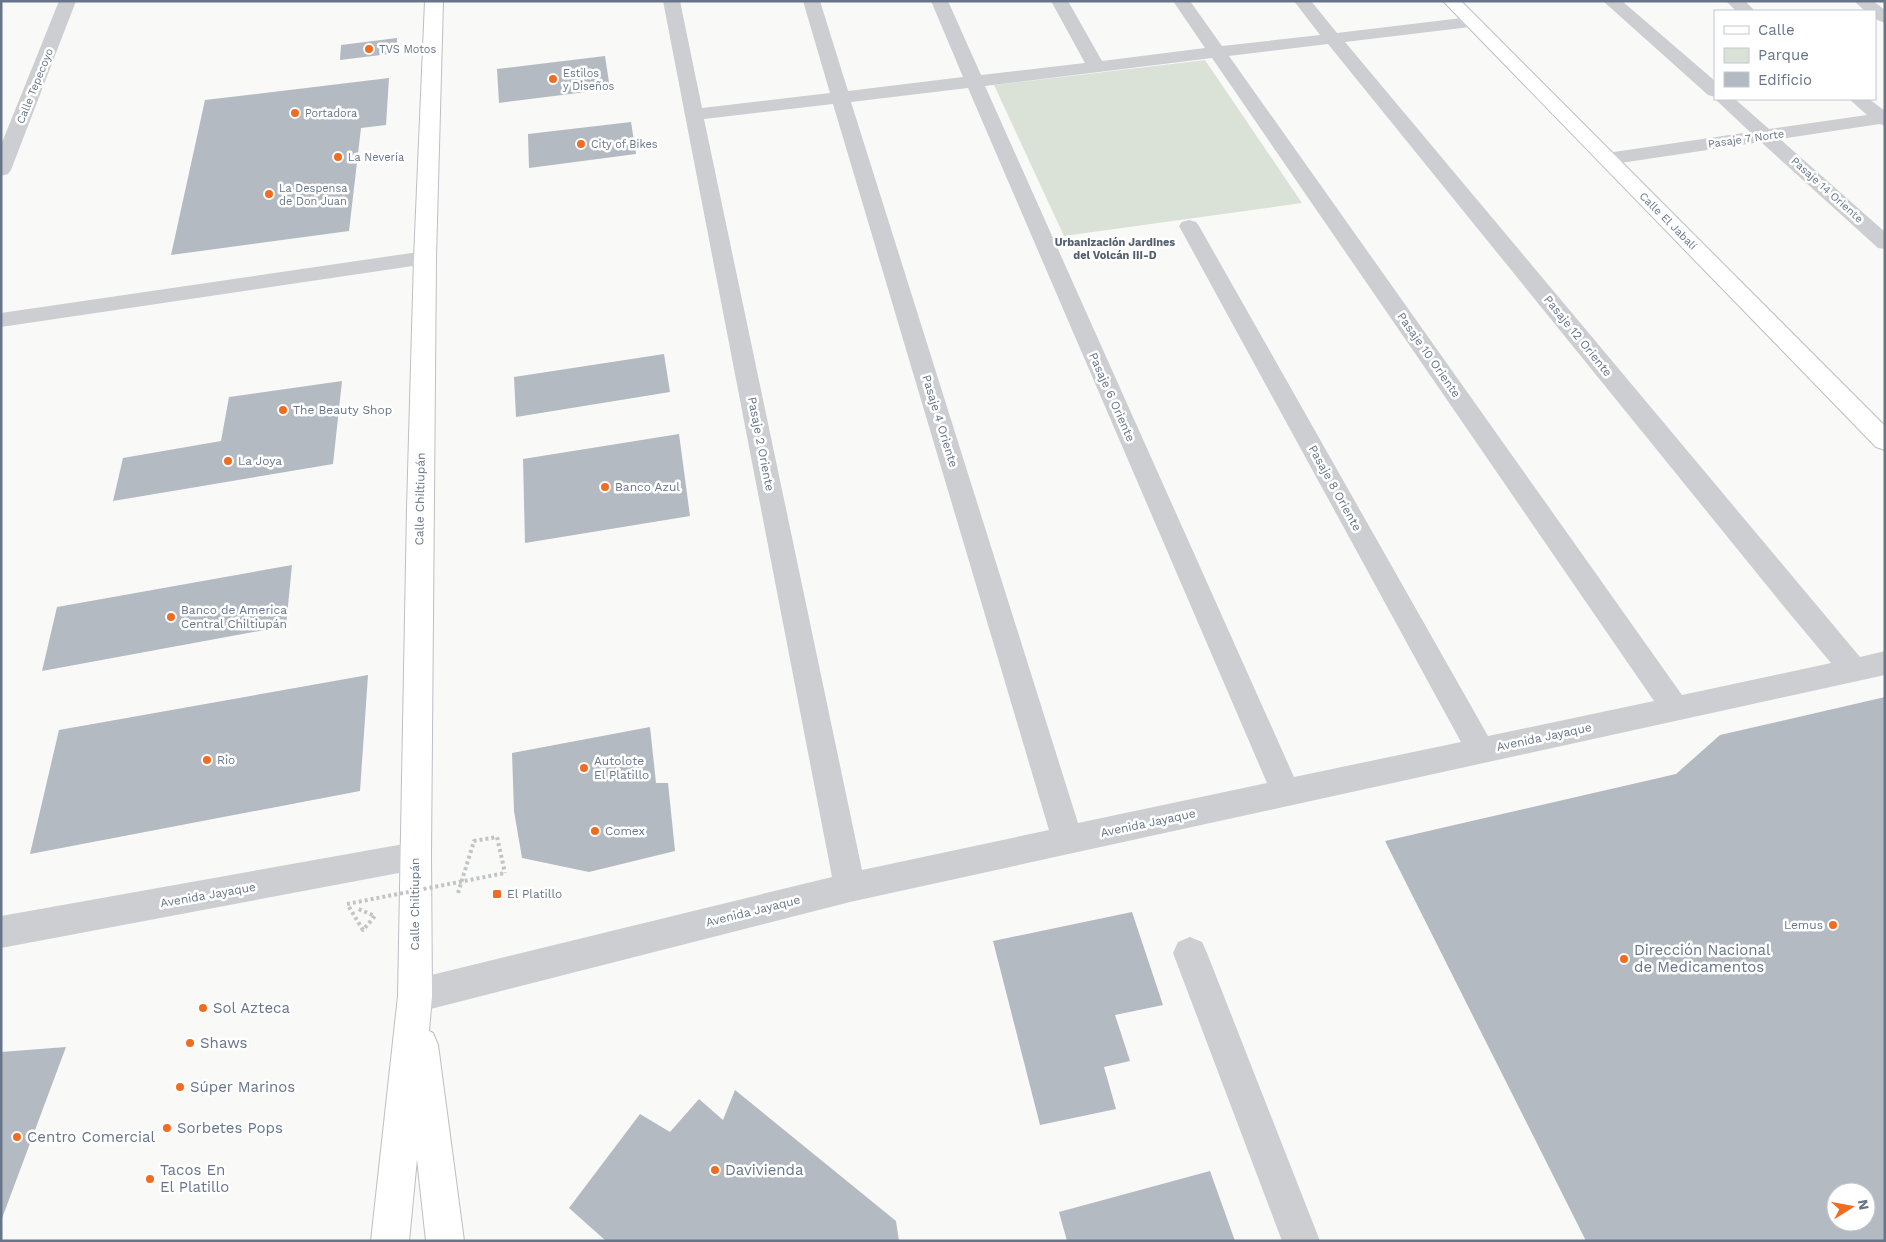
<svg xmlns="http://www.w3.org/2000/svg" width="1886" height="1242" font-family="'Work Sans',sans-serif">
<rect width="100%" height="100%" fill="#f9f9f7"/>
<polygon fill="#dae2d7" points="1205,60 1302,203 1064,236 994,85"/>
<g fill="#b4bac1" fill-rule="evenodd">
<polygon points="397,38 397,53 340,60 341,45"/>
<polygon points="605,56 610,89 499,103 497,69"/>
<polygon points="389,78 386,125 361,128 349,231 171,255 205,100"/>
<polygon points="631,122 636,154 529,168 528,134"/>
<polygon points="664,354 670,392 516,417 514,377"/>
<polygon points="342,381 333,464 113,501 123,458 221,441 229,397"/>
<polygon points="679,434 690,516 525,543 523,459"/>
<polygon points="292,565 286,626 42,671 57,607"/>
<polygon points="368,675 360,791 30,854 59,730"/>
<path d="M1885,697V1241H1586L1385,841L1676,774L1720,735ZM1836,1192H1866V1222H1836Z"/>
<polygon points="650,727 656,783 668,783 675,851 589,872 522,858 514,811 512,753"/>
<polygon points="1132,912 1163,1005 1115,1015 1130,1061 1104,1067 1116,1109 1040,1125 993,941"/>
<polygon points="66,1047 1,1221 1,1052"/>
<polygon points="735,1090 896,1221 899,1241 606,1241 569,1208 640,1114 670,1132 699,1099 723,1120"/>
<polygon points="1210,1171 1235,1241 1067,1241 1059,1212"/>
</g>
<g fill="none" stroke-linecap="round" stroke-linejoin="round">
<g stroke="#bcbfc4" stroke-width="2">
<g id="major">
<polygon points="425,1 443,1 436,258 431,856 432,996 429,1031 433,1033 438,1045 464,1241 426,1241 417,1159 409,1241 371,1241 398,996 407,508 414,258"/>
<polygon points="1443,1 1461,1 1885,426 1885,450 1876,447"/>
</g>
</g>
<g stroke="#c2c4c7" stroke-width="4" stroke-dasharray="3 3" stroke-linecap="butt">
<polyline points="458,893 474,841 497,837 505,873"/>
<polyline points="349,907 363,930 375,916 356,908"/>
</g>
<g fill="#ccced2" fill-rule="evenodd">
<polygon points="59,1 76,1 11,170 8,174 1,176 1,145"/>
<path d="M663,1H680L702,108L830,93L803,1H820L848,91L963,77L931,1H948L981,75L1085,63L1051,1H1068L1102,61L1205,48L1173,1H1190L1222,46L1320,35L1294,1H1311L1337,33L1470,17L1476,18L1479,22L1476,26L1470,27L1345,42L1860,657L1885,651V675L850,902L415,1013L403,1008L398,996L403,984L415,979L832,877ZM1328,44L1785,608L1831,663L1682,695L1229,56ZM1212,58L1654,701L1488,736L1199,226L1196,222L1189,220L1182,222L1179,226L1461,742L1294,777L985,86ZM968,88L1267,783L1078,823L851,102ZM833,104L1049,830L862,870L704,119Z"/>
<polygon points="1603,1 1622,1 1715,81 1715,97 1708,95"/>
<polygon points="1726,1 1745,1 1755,11 1736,11"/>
<polygon points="1854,1 1873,1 1885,10 1885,23 1875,19 1875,11 1865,11"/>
<polygon points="1715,99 1735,99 1769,129 1867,115 1849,99 1869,99 1885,111 1885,126 1880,124 1780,139 1885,232 1885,249 1878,248 1761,142 1607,165 1600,163 1597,159 1600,155 1607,153 1750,132"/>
<polygon points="425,251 433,253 436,258 433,263 1,327 1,313"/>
<polygon points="415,842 426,846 431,856 426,866 415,870 1,948 1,916"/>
<polygon points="1190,937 1202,942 1207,953 1320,1241 1282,1241 1173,953 1178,942"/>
</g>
<use href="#major" fill="#fff" fill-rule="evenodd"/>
<polyline stroke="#c2c4c7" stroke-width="4" stroke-dasharray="3 3" stroke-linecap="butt" points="347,904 505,873"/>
</g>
<g fill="#f06c20" stroke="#fff" stroke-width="2">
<circle cx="369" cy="49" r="5"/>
<circle cx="553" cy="79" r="5"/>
<circle cx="295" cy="113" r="5"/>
<circle cx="581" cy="144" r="5"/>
<circle cx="338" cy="157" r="5"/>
<circle cx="269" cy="194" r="5"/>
<circle cx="283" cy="410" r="5"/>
<circle cx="228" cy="461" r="5"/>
<circle cx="605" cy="487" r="5"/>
<circle cx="171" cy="617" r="5"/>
<circle cx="207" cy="760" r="5"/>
<circle cx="584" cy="768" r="5"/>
<circle cx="595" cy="831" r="5"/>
<rect x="492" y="889" width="10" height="10" rx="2.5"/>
<circle cx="1833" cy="925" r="5"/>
<circle cx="1624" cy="959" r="5"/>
<circle cx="203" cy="1008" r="5"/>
<circle cx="190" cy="1043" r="5"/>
<circle cx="180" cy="1087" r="5"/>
<circle cx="167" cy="1128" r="5"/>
<circle cx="17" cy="1137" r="5"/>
<circle cx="715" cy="1170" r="5"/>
<circle cx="150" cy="1179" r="5"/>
</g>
<g text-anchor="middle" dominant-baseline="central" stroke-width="5" stroke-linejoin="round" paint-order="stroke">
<g font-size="11" fill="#66758a" stroke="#fff" text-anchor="start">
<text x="379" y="49">TVS Motos</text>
<text x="563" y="73">Estilos<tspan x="563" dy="13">y Diseños</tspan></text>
<text x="305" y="113">Portadora</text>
<text x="591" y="144">City of Bikes</text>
<text x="348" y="157">La Nevería</text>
<text x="279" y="188">La Despensa<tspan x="279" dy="13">de Don Juan</tspan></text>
</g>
<g font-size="11" fill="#66758a" stroke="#fff">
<text transform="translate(35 86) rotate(-68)">Calle Tepecoyo</text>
<text transform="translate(1746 139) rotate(-8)">Pasaje 7 Norte</text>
<text transform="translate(1827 190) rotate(42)">Pasaje 14 Oriente</text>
<text transform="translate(1668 221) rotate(45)">Calle El Jabalí</text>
</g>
<g font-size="11" font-weight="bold" fill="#55606f" stroke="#fff">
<text x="1115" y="242">Urbanización Jardines<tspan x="1115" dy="13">del Volcán III-D</tspan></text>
</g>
<g font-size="12" fill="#66758a" stroke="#fff">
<text transform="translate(1578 336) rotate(51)">Pasaje 12 Oriente</text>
<text transform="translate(1429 355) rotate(55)">Pasaje 10 Oriente</text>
<text transform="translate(1112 397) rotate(66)">Pasaje 6 Oriente</text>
<text transform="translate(940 421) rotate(73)">Pasaje 4 Oriente</text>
<text transform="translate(761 444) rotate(79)">Pasaje 2 Oriente</text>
<text transform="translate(1335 488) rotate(61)">Pasaje 8 Oriente</text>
<text transform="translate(420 499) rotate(-89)">Calle Chiltiupán</text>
<text transform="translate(1544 737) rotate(-12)">Avenida Jayaque</text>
<text transform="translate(1148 823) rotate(-12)">Avenida Jayaque</text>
<text transform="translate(208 895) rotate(-10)">Avenida Jayaque</text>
<text transform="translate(415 904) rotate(-90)">Calle Chiltiupán</text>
<text transform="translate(753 911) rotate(-14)">Avenida Jayaque</text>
</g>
<g font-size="12" fill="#66758a" stroke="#fff" text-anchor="start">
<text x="293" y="410">The Beauty Shop</text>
<text x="238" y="461">La Joya</text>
<text x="615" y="487">Banco Azul</text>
<text x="181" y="610">Banco de America<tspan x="181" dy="14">Central Chiltiupán</tspan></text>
<text x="217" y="760">Rio</text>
<text x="594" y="761">Autolote<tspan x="594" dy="14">El Platillo</tspan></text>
<text x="605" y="831">Comex</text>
<text x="507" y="894">El Platillo</text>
<text x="1823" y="925" text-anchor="end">Lemus</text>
</g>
<g font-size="15" fill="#66758a" stroke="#fff" text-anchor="start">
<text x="1634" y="950">Dirección Nacional<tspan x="1634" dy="17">de Medicamentos</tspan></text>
<text x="213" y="1008">Sol Azteca</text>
<text x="200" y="1043">Shaws</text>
<text x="190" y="1087">Súper Marinos</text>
<text x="177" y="1128">Sorbetes Pops</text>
<text x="27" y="1137">Centro Comercial</text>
<text x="160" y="1170">Tacos En<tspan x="160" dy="17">El Platillo</tspan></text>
<text x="725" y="1170">Davivienda</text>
</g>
</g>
<rect width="1886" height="1242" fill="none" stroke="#66758a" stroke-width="5"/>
<rect x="1714" y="10" width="162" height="90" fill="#ffffff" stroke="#c2c8d0"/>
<rect x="1724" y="26" width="25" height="8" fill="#ffffff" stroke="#c2c8d0"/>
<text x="1758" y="35" font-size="15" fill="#66758a">Calle</text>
<rect x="1724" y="48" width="25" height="15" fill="#dae2d7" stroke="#c2c8d0"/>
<text x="1758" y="60" font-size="15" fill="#66758a">Parque</text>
<rect x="1724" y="72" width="25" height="15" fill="#b4bac1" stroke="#c2c8d0"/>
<text x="1758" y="85" font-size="15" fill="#66758a">Edificio</text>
<g transform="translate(1851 1207) rotate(79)"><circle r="24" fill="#ffffff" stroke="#c2c8d0"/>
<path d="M0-4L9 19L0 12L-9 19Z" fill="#f06c20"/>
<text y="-8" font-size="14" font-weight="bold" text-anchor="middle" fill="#66758a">N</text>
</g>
</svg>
